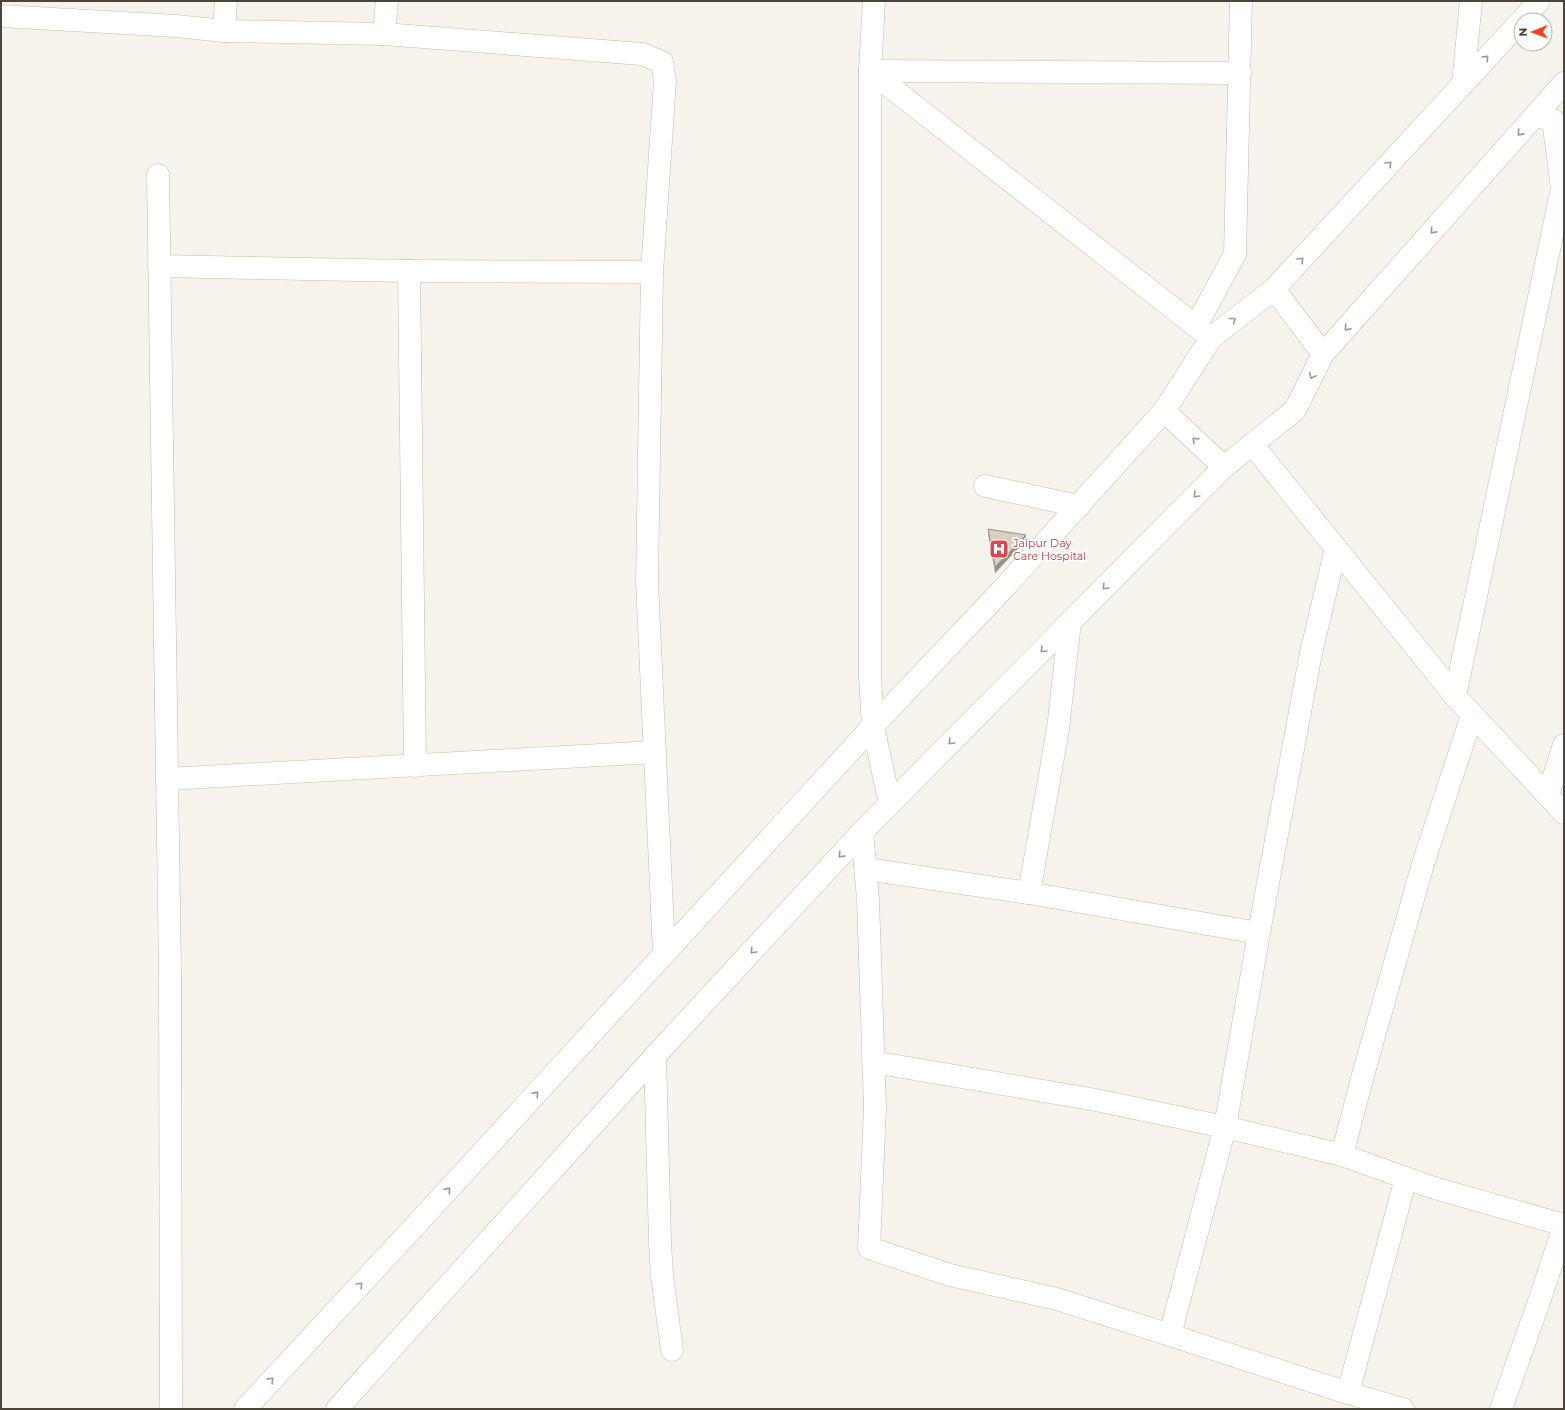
<svg xmlns="http://www.w3.org/2000/svg" width="1565" height="1410" font-family="Montserrat,sans-serif">
<rect width="100%" height="100%" fill="#f6f3ec"/>
<g fill="none" stroke-linecap="round" stroke-linejoin="round">
<g stroke="#c2bbae" stroke-width="23">
<g id="minor">
<polyline points="874,1 870,71 870,677 873,726 890,804"/>
<polyline points="1,16 176,26 224,31 384,34 642,54 662,62 665,81 652,272"/>
<polyline points="224,31 226,1"/>
<polyline points="384,34 387,1"/>
<polyline points="870,71 1211,338"/>
<polyline points="870,71 1240,73"/>
<polyline points="1463,84 1471,1"/>
<polyline points="158,175 170,972 171,1409"/>
<polyline points="159,266 409,271 652,272 647,581 664,953"/>
<polyline points="409,271 415,766"/>
<polyline points="1196,326 1235,254 1241,1"/>
<polyline points="1252,444 1455,696 1564,813"/>
<polyline points="985,486 1079,506"/>
<polyline points="1455,696 1562,188 1553,120 1535,116"/>
<polyline points="1472,715 1423,864 1363,1075 1342,1155 1431,1187 1564,1225"/>
<polyline points="167,779 655,752"/>
<polyline points="1548,795 1564,745"/>
<polyline points="862,832 868,899 875,1107 869,1248 950,1275 1057,1299 1170,1335"/>
<polyline points="866,869 1029,893 1259,933"/>
<polyline points="1029,893 1058,729 1070,622"/>
<polyline points="655,1056 660,1242 662,1276 672,1350"/>
<polyline points="873,1062 1096,1100 1225,1127 1265,899 1311,653 1336,548"/>
<polyline points="1342,1155 1225,1127 1170,1335 1348,1393"/>
<polyline points="1403,1409 1348,1393 1406,1178"/>
<polyline points="1501,1409 1543,1290 1564,1226"/>
</g>
</g>
<g stroke="#c2bbae" stroke-width="23">
<g id="tertiary">
<polyline points="1522,20 1539,1"/>
<polyline points="1274,289 1521,21"/>
<polyline points="1323,354 1564,83"/>
<polyline points="245,1409 414,1227 873,726 1004,588 1164,411"/>
<polyline points="337,1409 655,1056 862,832 1224,467 1295,410 1323,354 1274,289 1211,338 1164,411 1224,467"/>
</g>
</g>
<use href="#minor" stroke="#fff" stroke-width="22"/>
<use href="#tertiary" stroke="#fff" stroke-width="22"/>
</g>
<polygon fill="#bab2a6" points="988,529 1026,540 995,573 988,535"/>
<polygon fill="#979187" points="1026,535 1026,540 995,573 995,567"/>
<polygon fill="#d8cfc1" stroke="#979187" points="988,529 1026,535 995,567"/>
<defs><path id="oneway-chevron" d="M-2-3.5L2.5 0L-2 3.5" fill="none" stroke-width="1.6" stroke-linecap="round" stroke-linejoin="round"/></defs>
<g stroke="#9c9892">
<use href="#oneway-chevron" transform="translate(1486 58) rotate(-47)"/>
<use href="#oneway-chevron" transform="translate(1520 133) rotate(132)"/>
<use href="#oneway-chevron" transform="translate(1389 164) rotate(-47)"/>
<use href="#oneway-chevron" transform="translate(1433 231) rotate(132)"/>
<use href="#oneway-chevron" transform="translate(1301 260) rotate(-47)"/>
<use href="#oneway-chevron" transform="translate(1233 320) rotate(-38)"/>
<use href="#oneway-chevron" transform="translate(1347 328) rotate(132)"/>
<use href="#oneway-chevron" transform="translate(1312 376) rotate(117)"/>
<use href="#oneway-chevron" transform="translate(1195 440) rotate(-136)"/>
<use href="#oneway-chevron" transform="translate(1196 495) rotate(135)"/>
<use href="#oneway-chevron" transform="translate(1105 587) rotate(135)"/>
<use href="#oneway-chevron" transform="translate(1043 650) rotate(135)"/>
<use href="#oneway-chevron" transform="translate(951 742) rotate(135)"/>
<use href="#oneway-chevron" transform="translate(841 855) rotate(133)"/>
<use href="#oneway-chevron" transform="translate(753 951) rotate(133)"/>
<use href="#oneway-chevron" transform="translate(536 1094) rotate(-48)"/>
<use href="#oneway-chevron" transform="translate(448 1190) rotate(-48)"/>
<use href="#oneway-chevron" transform="translate(360 1285) rotate(-47)"/>
<use href="#oneway-chevron" transform="translate(271 1380) rotate(-47)"/>
</g>
<defs>
<g id="hospital-square" transform="scale(1)"><rect x="-9" y="-9" width="18" height="18" rx="4" fill="#e0444e" stroke="#fff"/><path d="M-5-5h3v3.5h4V-5h3V5h-3V1.5h-4V5h-3Z" fill="#fff"/></g>
</defs>
<g fill-rule="evenodd">
<use href="#hospital-square" x="999" y="549"/>
</g>
<g text-anchor="middle" dominant-baseline="central" stroke-width="3.5" stroke-linejoin="round" paint-order="stroke">
<g font-size="11" fill="#be3a42" stroke="#fff" text-anchor="start">
<text x="1013" y="543">Jaipur Day<tspan x="1013" dy="13">Care Hospital</tspan></text>
</g>
</g>
<rect width="1565" height="1410" fill="none" stroke="#4b4439" stroke-width="4"/>
<g transform="translate(1533 32) rotate(269)"><circle r="19" fill="#ffffff" stroke="#b7b4b0"/>
<path d="M0-3L7 15L0 10L-7 15Z" fill="#fc3f1d"/>
<text y="-6" font-size="11" font-weight="bold" text-anchor="middle" fill="#4b4439">N</text>
</g>
</svg>
